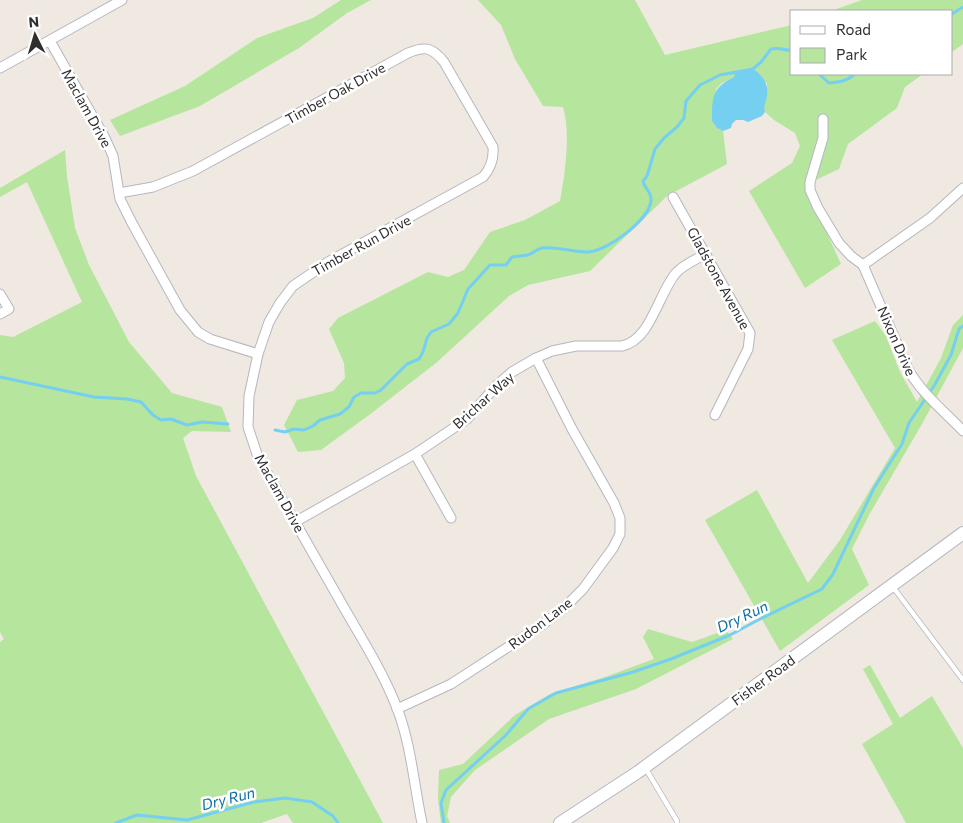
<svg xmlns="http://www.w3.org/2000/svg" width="963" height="823" font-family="Commissioner,sans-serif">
<rect width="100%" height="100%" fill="#efe9e1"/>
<g fill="#b6e59e">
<polygon points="341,0 371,0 347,13 299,48 200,106 120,136 110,120 185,86 257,38 313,18"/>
<path d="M478,0H635L665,55L792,25V74H923L905,87L897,108L848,144L839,169L805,185L841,264L805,288L749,191L792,163L800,146L795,133L774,120L765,112L763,106L767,95V83L734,77L722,83L716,89L712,121L717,128L723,131L727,164L667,196L590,271L528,285L509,296L436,363L369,415L321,450L298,452L284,425L297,400L333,391L345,378L344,363L329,329L338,318L428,272L448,277L464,270L490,232L525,220L560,201C565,174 571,133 563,107L543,106L515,59L501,25Z"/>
<polygon points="862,0 963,0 963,44 952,52 952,11 831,11"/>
<polygon points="65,150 67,176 75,228 89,265 129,342 172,393 222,407 231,432 192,431 183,438 196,476 383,823 293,823 287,814 261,823 0,823 0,642 4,639 0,632 0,335 13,337 82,302 27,182 0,197 0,188"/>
<polygon points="963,315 963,348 922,424 869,515 852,549 869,585 780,651 705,520 757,490 808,583 840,540 895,448 832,340 875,321 886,336 900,372 917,402 941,358 953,325"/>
<polygon points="648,629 692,642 726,630 733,639 636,689 549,719 475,770 451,797 447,816 450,823 441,823 438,799 439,770 463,764 515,715 550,694 605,677 654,659 643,637"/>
<polygon points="870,665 900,718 932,696 963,748 963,823 906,823 862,744 893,724 863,669"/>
</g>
<path fill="#75cff0" d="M753,69C762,75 769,83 767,96C766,103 763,105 765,112L762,116L748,122L743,120H736L732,124L731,128L723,131L717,128L712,121C712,97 712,88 734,77L736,71Z"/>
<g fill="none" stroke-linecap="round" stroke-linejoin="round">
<g stroke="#75cff0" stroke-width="3">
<polyline points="952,14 963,7"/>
<path d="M819,74L829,83C840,82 847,81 855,74"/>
<polyline points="0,377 94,397 127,399 141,402 153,415 161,420 171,419 187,425 202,422 228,424"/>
<path d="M275,430L285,432L294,429L304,430L313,426L320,420L340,414L349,407L354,397L361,393H375L381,390L407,364L419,359L423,352L427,338L431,332L449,324L458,313L468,289L490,265H506L512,257C517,256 523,256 528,255C532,254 537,249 542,248C552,246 576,252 588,252C606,252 649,220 651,201C652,191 644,189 643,181L647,176L655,149L664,138L677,127L684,118L686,101L700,85L720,75L753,69L761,62L771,49C781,47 784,51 792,50"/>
<polyline points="116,823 137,815 187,820 254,802 285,798 312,802 333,816 338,823"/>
<polyline points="444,823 441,803 446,790 506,735 528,709 556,693 633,672 671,659 730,635 760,619 822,589 833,574 874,488 902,444 909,423 934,386 951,355 959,329 963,326"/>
</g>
<g stroke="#b4b7c1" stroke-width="6">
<g id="lane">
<polyline points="893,587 963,680"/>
<polyline points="646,769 677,821 677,823"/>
</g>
</g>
<g stroke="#b4b7c1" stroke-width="11">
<g id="street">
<polyline points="50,41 105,138 113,156 120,199 132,223 180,310 198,332 210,339 258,354"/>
<polyline points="0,68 122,0"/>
<polyline points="823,119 823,138 810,182 810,190 818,208 839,243 851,256 863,265"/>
<path d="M119,193L153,187L193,171L408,53C425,46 432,47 444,62L493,147C494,159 491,168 483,177L328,262L293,286L280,303L269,322L258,354L249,396L248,427L258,457C287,507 315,557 343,606C362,639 383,672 397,708C411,744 414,785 422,823"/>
<polyline points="673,197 750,333 748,349 715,415"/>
<path d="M863,265L908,369C922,394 943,410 963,431"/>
<polyline points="863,265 930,218 963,188"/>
<polyline points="0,294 9,309 0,314"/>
<polyline points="415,454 451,518"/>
<path d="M295,522L415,454L467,419L496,386L512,372L536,358L552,351L576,346H622C651,340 658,294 676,273C683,265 696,259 706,254"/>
<polyline points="397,709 451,684 542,625 564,608 583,589 613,548 620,534 620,518 614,503 572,429 536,358"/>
</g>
</g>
<g stroke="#b4b7c1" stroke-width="14">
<polyline id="secondary" points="560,823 638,772 963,533"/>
</g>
<use href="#lane" stroke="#fff" stroke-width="4.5"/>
<use href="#street" stroke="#fff" stroke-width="9"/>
<use href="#secondary" stroke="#fff" stroke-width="12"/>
</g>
<g text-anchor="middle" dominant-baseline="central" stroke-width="5" stroke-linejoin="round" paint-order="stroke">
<g font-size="14" fill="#2e2e2e" stroke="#fff">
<text transform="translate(335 93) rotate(-29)">Timber Oak Drive</text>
<text transform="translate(87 108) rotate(61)">Maclam Drive</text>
<text transform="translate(361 245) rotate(-29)">Timber Run Drive</text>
<text transform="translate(719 278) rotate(61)">Gladstone Avenue</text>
<text transform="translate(897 341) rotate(66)">Nixon Drive</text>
<text transform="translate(483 400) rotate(-42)">Brichar Way</text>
<text transform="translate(280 493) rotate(61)">Maclam Drive</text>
<text transform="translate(540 623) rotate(-37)">Rudon Lane</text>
<text transform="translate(763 680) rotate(-36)">Fisher Road</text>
</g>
<g font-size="15" font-style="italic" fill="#0d6fa3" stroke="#fff">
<text transform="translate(742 616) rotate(-25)">Dry Run</text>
<text transform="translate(228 798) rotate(-14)">Dry Run</text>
</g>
</g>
<rect x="790" y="10" width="162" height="65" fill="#ffffff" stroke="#ababab"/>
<rect x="800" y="26" width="25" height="8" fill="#ffffff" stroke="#ababab"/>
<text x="836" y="35" font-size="15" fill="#2e2e2e">Road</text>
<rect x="800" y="48" width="25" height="15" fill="#b6e59e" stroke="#ababab"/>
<text x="836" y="60" font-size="15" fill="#2e2e2e">Park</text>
<g transform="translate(35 35) rotate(355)" stroke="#ffffff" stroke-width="4" paint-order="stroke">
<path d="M0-4L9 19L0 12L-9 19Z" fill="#2e2e2e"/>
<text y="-8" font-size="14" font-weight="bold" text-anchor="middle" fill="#2e2e2e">N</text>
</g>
</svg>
